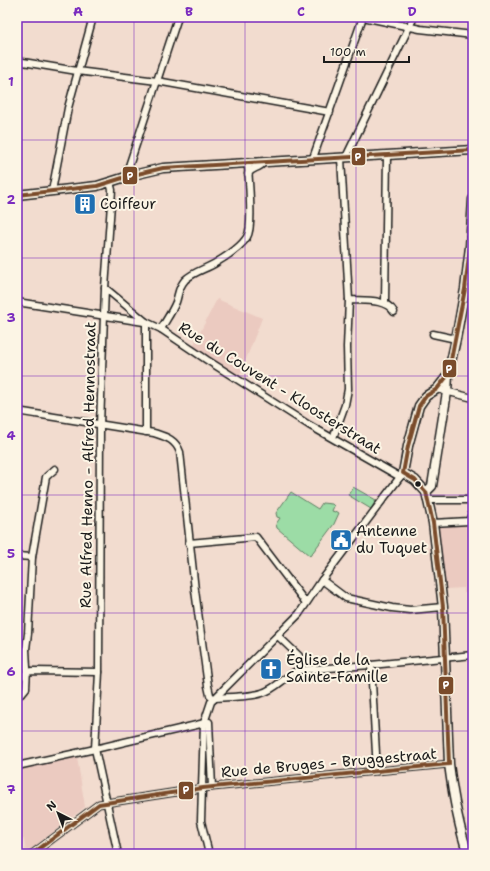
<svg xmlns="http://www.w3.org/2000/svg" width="490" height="871" font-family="'Shantell Sans',sans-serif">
<rect width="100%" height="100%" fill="#f2dccf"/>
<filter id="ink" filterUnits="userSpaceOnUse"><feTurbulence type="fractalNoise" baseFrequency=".025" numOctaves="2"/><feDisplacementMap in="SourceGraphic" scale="8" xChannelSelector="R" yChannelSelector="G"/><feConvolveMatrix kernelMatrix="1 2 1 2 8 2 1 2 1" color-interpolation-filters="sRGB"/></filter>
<g filter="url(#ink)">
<g fill="#ebcac0">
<polygon points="217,299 262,318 238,380 192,348"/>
<polygon points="473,524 473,593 464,593 464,588 445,589 437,525"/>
<polygon points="77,757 85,807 26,853 24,839 17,840 17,770"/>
</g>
<g fill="#9cdca6" stroke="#5c7c61">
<polygon points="353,487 376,500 371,509 348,495"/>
<polygon points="291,492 318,509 322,503 332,504 334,506 332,511 335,512 336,511 339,513 334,524 310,556 277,528 276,524 280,518 277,517 276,513"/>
</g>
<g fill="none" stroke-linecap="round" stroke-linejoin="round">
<g stroke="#1c1c1c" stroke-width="9">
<g id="minor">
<polyline points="363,17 420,29 473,35"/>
<polyline points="17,61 77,71 157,81 330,112"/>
<polyline points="346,157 414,17"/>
<polyline points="313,158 363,17"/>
<path d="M248,174C252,167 259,169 263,163"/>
<polyline points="129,176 128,169 178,17"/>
<polyline points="110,182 112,190 105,288 100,425 99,672 95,749 118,854"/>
<polyline points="52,191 68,108 93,17"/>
<polyline points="17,202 18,195"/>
<polyline points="105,288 146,322 161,329 207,360 309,425 400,477"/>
<path d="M349,300C363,301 386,298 394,312"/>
<polyline points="17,302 144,322"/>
<polyline points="385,303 387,155"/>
<path d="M161,329C166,320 172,312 176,302C179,293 178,288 185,280C194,271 207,269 217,262C227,256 241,247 247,237C254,226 248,178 248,163"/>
<polyline points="433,334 456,339"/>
<polyline points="437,389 473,398"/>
<path d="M17,411L154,433C166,437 175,439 180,452L195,590L208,686L210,695L214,699"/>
<polyline points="146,432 146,322"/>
<polyline points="333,438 345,405 348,389 347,347 349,300 341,158"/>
<polyline points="428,500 473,500"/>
<polyline points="433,523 469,521 473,511"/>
<polyline points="189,543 256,537 306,603"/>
<polyline points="17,556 32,557"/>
<polyline points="322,580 346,598 392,608 410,610 443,607"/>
<polyline points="278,636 299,656 299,670"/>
<polyline points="26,649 28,633 32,557 46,477 55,469"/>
<polyline points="371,665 377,771"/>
<polyline points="19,666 26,649 27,668"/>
<polyline points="17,669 22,665 24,665 27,668 26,688 21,694 17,693"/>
<polyline points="17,673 22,676 27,672 33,671 99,672"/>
<path d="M215,698C226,697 252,697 262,693C276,689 285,676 299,670L371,665L473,655"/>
<polyline points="17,766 95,749 209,722 212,787"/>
<polyline points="32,854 99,804 203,788 449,764"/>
<polyline points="209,854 201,821 204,723 211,702 299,614 322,580 403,473"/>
</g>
</g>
<g stroke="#1c1c1c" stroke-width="11">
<g id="tertiary">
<polyline points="17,195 97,186 129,176 163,168 473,150"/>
<polyline points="426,492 432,486 447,392 448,375"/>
<path d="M468,854C458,825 453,795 449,764L443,607L433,523L426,492L415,480L403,473L408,446L419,406L426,396L437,389L448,375L456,339L465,289L470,247L473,199"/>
</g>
</g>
<use href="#minor" stroke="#fcf5e5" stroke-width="6"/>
<use href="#tertiary" stroke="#fcf5e5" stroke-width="8"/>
<g stroke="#fcf5e5" stroke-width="7">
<g id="bus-1">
<polyline points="17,195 97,186 129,176 163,168 473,150"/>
<polyline points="32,854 99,804 203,788 449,764 443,607 433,523 426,492 415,480 403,473 408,446 419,406 426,396 437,389 448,375 465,289 470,247 473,199"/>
</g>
</g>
<use href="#bus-1" stroke="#7a4b2a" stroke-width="4"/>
</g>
</g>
<path fill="none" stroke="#7b2cbf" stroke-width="1" stroke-opacity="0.55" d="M134,17V854M245,17V854M356,17V854M17,140H473M17,258H473M17,376H473M17,495H473M17,613H473M17,731H473"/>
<defs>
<g id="building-square" transform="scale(1.15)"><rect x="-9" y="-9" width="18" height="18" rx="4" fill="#1f6fb2" stroke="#fcf5e5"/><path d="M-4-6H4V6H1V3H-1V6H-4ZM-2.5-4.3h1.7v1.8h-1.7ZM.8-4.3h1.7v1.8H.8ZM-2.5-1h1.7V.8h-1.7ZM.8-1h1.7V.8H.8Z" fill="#fff"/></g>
<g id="civic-square" transform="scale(1.15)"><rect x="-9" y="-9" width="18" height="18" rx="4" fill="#1f6fb2" stroke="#fcf5e5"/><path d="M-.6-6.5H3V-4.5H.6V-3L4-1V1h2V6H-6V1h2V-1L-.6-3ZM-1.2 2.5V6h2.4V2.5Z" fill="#fff"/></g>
<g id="church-square" transform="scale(1.15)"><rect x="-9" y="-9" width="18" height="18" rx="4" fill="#1f6fb2" stroke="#fcf5e5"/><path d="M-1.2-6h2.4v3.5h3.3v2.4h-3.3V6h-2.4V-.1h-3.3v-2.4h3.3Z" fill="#fff"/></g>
</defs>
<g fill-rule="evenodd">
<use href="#building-square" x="85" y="204"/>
<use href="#civic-square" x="341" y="540"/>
<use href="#church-square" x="271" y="669"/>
</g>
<circle fill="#1c1c1c" stroke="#fcf5e5" stroke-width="1.5" cx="418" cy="484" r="3.5"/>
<g text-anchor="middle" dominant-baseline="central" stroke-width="4" stroke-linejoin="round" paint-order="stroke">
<g font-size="15" fill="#1c1c1c" stroke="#fcf5e5" text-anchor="start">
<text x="100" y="204">Coiffeur</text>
<text x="356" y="531">Antenne<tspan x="356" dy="17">du Tuquet</tspan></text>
<text x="286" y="660">Église de la<tspan x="286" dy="17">Sainte-Famille</tspan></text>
</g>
<g font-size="15" fill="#1c1c1c" stroke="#fcf5e5">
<text transform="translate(280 388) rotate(32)">Rue du Couvent - Kloosterstraat</text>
<text transform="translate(88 465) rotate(-89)">Rue Alfred Henno - Alfred Hennostraat</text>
<text transform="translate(329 763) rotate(-5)">Rue de Bruges - Bruggestraat</text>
</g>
</g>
<g stroke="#fcf5e5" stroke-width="1.5">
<rect x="351" y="147" width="15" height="19" rx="4" fill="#7a4b2a"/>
<rect x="122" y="166" width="16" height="19" rx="4" fill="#7a4b2a"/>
<rect x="442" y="359" width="15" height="19" rx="4" fill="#7a4b2a"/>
<rect x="438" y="676" width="16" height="19" rx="4" fill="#7a4b2a"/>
<rect x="178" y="781" width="16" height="19" rx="4" fill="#7a4b2a"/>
</g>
<g font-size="11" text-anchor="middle" font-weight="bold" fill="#fff">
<text x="358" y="161">P</text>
<text x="130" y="180">P</text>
<text x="449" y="373">P</text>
<text x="446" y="689">P</text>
<text x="186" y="794">P</text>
</g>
<rect width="490" height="871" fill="none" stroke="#fcf5e5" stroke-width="44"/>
<g transform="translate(58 813) rotate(318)" stroke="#fcf5e5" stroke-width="3" paint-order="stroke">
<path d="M0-3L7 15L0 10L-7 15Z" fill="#1c1c1c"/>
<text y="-6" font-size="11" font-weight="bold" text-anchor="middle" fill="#1c1c1c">N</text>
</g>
<path d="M324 56v6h85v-6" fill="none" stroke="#1c1c1c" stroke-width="2"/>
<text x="330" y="56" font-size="12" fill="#1c1c1c" stroke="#fcf5e5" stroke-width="3" paint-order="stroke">100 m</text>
<rect x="22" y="22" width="446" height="827" fill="none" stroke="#7b2cbf" stroke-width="1.5"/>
<g font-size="13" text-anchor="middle" font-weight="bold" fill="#7b2cbf">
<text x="78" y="16">A</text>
<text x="189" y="16">B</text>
<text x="301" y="16">C</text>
<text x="412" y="16">D</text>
<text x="11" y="86">1</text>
<text x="11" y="204">2</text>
<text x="11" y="322">3</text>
<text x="11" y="440">4</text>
<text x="11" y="558">5</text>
<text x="11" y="676">6</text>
<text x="11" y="794">7</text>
</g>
</svg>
